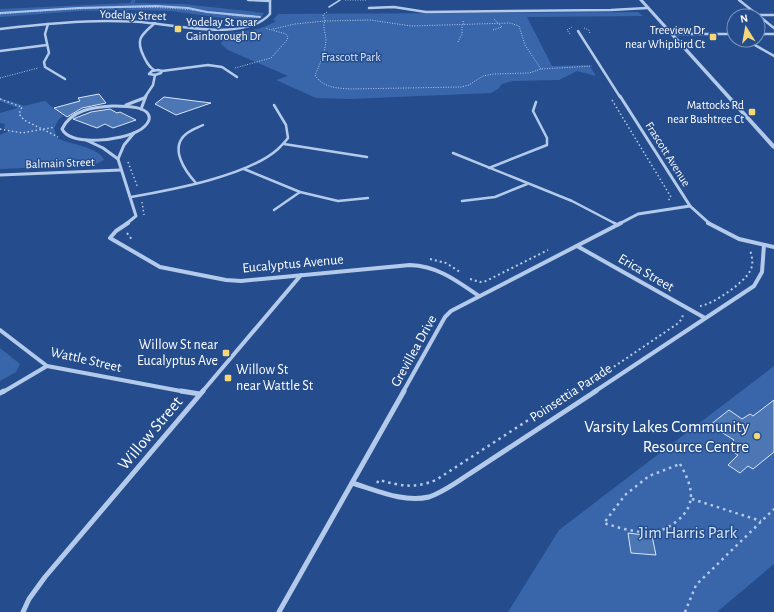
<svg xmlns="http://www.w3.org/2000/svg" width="774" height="612" font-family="'Alegreya Sans',sans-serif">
<rect width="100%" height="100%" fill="#254d8d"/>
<g fill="#3966aa">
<polygon points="132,0 136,0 134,3 183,4 264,13 261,18 255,20 223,18 171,11 128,10 122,19 117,19 124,10 81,11 0,17 0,9 130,3"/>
<path d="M638,12L643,16L527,17L552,66L589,65L596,76L577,71L559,80L512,81L502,84L498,89L491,93L350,99L316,98L276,80L288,76L228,50L221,44L226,33C243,32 260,31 276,21L273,20L278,14Z"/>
<path d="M0,98L24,106L45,101L63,116L59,119L54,128L57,138C68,144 100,147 104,160L94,165L0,169V135L9,131L4,128L5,124L0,123V113L18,108L0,101Z"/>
<polygon points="0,348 20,364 16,372 0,381"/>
<polygon points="774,366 774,564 717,612 508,612 559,530"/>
</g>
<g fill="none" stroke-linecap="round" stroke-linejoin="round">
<polyline stroke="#a8c4ec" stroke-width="2" points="0,13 78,8 156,6 188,8 207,12 260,17"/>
</g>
<g fill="#4d76b4" stroke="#d9e5f8">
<polygon points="99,94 106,103 82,108 67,117 54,108 80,101 78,98"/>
<polygon points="164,97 211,103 176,115 155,104"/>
<polygon points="110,109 117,113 120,112 136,120 113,128 105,124 97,128 73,119 91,112"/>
<polygon points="774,400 774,452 753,469 748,466 740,473 728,465 738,455 726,448 734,440 710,425 729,410 742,419 750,414 753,416"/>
<polygon points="628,533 652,536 656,555 631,553"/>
</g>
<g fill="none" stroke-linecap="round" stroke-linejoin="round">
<g stroke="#b4caeb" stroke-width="1" stroke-dasharray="1 1.5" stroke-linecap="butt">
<polyline points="345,0 367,0"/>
<path d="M327,12L323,15L325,21C322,28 326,33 326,40C325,53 320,64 315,75C323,88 337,88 351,89L461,87L469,85L483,76L494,74L529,73L541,69L592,66"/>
<path d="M0,14C55,10 110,6 165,8C193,9 222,15 250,17"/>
<polyline points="463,21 464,25"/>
<polyline points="584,28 589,30 590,34"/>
<polyline points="273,29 295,24 325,21 370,20 411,26 510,23 519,26 525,45 541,69"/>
<polyline points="493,30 502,27 494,19"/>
<polyline points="570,34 567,30 572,27"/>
<polyline points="458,42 462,34 462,25"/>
<polyline points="235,68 271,58 287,40 288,37 286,34 265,28"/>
<polyline points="0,78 38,68"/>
</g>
<g stroke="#b4caeb" stroke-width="1.5" stroke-dasharray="1.5 2.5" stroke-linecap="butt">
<polyline points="0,99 22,107 19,114 24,120 58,137"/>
<polyline points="612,100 671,197 668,201"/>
<polyline points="0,129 22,133 55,127"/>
<polyline points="128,162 138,188"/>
<polyline points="142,202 144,215"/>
</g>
<g stroke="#b4caeb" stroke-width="2" stroke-dasharray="2 3" stroke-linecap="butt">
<polyline points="127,233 133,241"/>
<polyline points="430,259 446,263 460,272"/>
<polyline points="470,279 480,282 486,281 548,250"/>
<path d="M700,306C712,305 745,282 750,271C754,264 752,257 750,250"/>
<polyline points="571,392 587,385 677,324 682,319 683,314"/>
</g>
<g stroke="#b4caeb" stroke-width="2.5" stroke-dasharray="2.5 4" stroke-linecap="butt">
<path d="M680,464C692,485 698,504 677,521C670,527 661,531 652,532C636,533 619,528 604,523L625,495L649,476Z"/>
<path d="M377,483L379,480C402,486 413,489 436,480L573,391"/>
<polyline points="692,499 761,521"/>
<polyline points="685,612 696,585 774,509"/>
</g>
<polyline stroke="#b4caeb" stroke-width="1.5" points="329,7 340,0"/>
<g stroke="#b4caeb" stroke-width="2.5">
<polyline points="284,144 367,157"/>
<polyline points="453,153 572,201 616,224"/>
<polyline points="489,168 547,145 547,138 533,111 536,102"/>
<polyline points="244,169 300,192 338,201 368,198"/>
<path d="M196,183C185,171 169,148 186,134C191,130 197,128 203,125"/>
<path d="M131,197C171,190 248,176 278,149C281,146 285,142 288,138L286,125L274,105"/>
<polyline points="462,201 495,197 527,184"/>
<polyline points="274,210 300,192"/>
</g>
<polyline stroke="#b4caeb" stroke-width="3" points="614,223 618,225"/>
<g stroke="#b4caeb" stroke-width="2.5">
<polyline points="248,0 270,1"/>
<polyline points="739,0 774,28"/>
<polyline points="369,8 394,7 426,12 611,10 647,8"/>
<polyline points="757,15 774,15"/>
<polyline points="48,24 45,34 49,53 44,62 45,67 65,79"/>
<path d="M0,29C35,25 71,21 107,21C121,21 135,21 149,23C181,26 246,41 270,14V0"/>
<polyline points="578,31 620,97"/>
<polyline points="674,34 734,34"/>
<polyline points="758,34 774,34"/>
<polyline points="746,40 774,56"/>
<polyline points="0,51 47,45"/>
<path d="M154,70C149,67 147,63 144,57C135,39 141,35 155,23"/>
<polygon points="158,70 162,71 161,73 155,75 149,74 152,71"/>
<polyline points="162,71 208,65 222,67 237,77"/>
<polyline points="145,97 153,85 155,75"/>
</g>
<g stroke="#b4caeb" stroke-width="3">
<polyline points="620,96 690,206 710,224"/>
<polyline points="126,105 144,98"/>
<path d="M112,106C121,106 152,105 149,120C147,125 142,129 138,131C123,140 71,147 62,129C71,110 93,107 112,106Z"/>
<polyline points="141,109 146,96"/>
<polyline points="86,140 103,148 118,159 136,216 126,224"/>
<polyline points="118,159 124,145 134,133"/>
<polyline points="0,175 121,170"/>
<polyline points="619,224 638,214 690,206"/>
</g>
<g stroke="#b4caeb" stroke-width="4">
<path d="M128,223L116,231L110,238L160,267L226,280L241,281L410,265C438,266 457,281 479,296"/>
<polyline points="708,223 739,239 774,247"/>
<polyline points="577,246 705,318"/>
<polyline points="0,330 47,366 186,392"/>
<polyline points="3,392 47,366"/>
<polyline points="202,392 301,275"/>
<polyline points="403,392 445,317 451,311 621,223"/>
<polyline points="594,392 754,286 762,272 764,245"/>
</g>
<g stroke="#b4caeb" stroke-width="5">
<polyline points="181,391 200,394"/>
<polyline points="0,393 4,391"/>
<path d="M352,483C376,490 403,503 429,497C438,494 446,489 454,484L596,391"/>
<polyline points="23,612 29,599 45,577 203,391"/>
<polyline points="279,612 404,391"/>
</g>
<polygon fill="#b4caeb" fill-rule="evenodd" points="639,0 643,0 774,144 774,149 772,148"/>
</g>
<g fill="#f5d778" stroke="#254d8d" stroke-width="1.5">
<rect x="174" y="25" width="8" height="8" rx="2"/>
<rect x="709" y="33" width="8" height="8" rx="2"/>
<rect x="748" y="108" width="8" height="8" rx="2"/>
<rect x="222" y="349" width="8" height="8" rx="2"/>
<rect x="224" y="374" width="8" height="8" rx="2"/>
<circle cx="757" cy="436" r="4"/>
</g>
<g text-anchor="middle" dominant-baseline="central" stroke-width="3" stroke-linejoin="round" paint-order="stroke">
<g font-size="12" fill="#fff" stroke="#254d8d">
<text transform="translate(133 15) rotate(2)">Yodelay Street</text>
<text transform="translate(668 154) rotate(58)">Frascott Avenue</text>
<text transform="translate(60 163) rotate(-2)">Balmain Street</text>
</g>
<g font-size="12" fill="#fff" stroke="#254d8d" text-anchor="end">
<text x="186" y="22" text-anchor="start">Yodelay St near<tspan x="186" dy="14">Gainborough Dr</tspan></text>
<text x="705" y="30">Treeview Dr<tspan x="705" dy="14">near Whipbird Ct</tspan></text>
<text x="744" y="105">Mattocks Rd<tspan x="744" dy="14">near Bushtree Ct</tspan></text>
</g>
<g font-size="12" fill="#d9e5f8" stroke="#254d8d">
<text x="351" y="57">Frascott Park</text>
</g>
<g font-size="14" fill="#fff" stroke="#254d8d">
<text transform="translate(293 264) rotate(-5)">Eucalyptus Avenue</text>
<text transform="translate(646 273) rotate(30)">Erica Street</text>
<text transform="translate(414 351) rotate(-61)">Grevillea Drive</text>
<text transform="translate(86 360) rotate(13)">Wattle Street</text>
<text transform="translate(571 393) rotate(-33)">Poinsettia Parade</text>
</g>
<g font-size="14" fill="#fff" stroke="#254d8d" text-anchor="end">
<text x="218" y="345">Willow St near<tspan x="218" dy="16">Eucalyptus Ave</tspan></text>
<text x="236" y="370" text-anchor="start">Willow St<tspan x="236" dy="16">near Wattle St</tspan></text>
</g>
<g font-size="17" fill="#fff" stroke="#254d8d" text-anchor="end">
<text x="749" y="426">Varsity Lakes Community<tspan x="749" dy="20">Resource Centre</tspan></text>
</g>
<g font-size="17" fill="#fff" stroke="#254d8d">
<text transform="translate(150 433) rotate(-50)">Willow Street</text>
</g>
<g font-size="17" fill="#d9e5f8" stroke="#254d8d">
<text x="688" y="532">Jim Harris Park</text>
</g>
</g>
<g transform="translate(746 28) rotate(349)"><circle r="19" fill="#254d8d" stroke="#7c94bb"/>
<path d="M0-3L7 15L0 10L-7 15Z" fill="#f5d778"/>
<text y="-6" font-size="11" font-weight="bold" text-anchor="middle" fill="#ffffff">N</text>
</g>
</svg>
